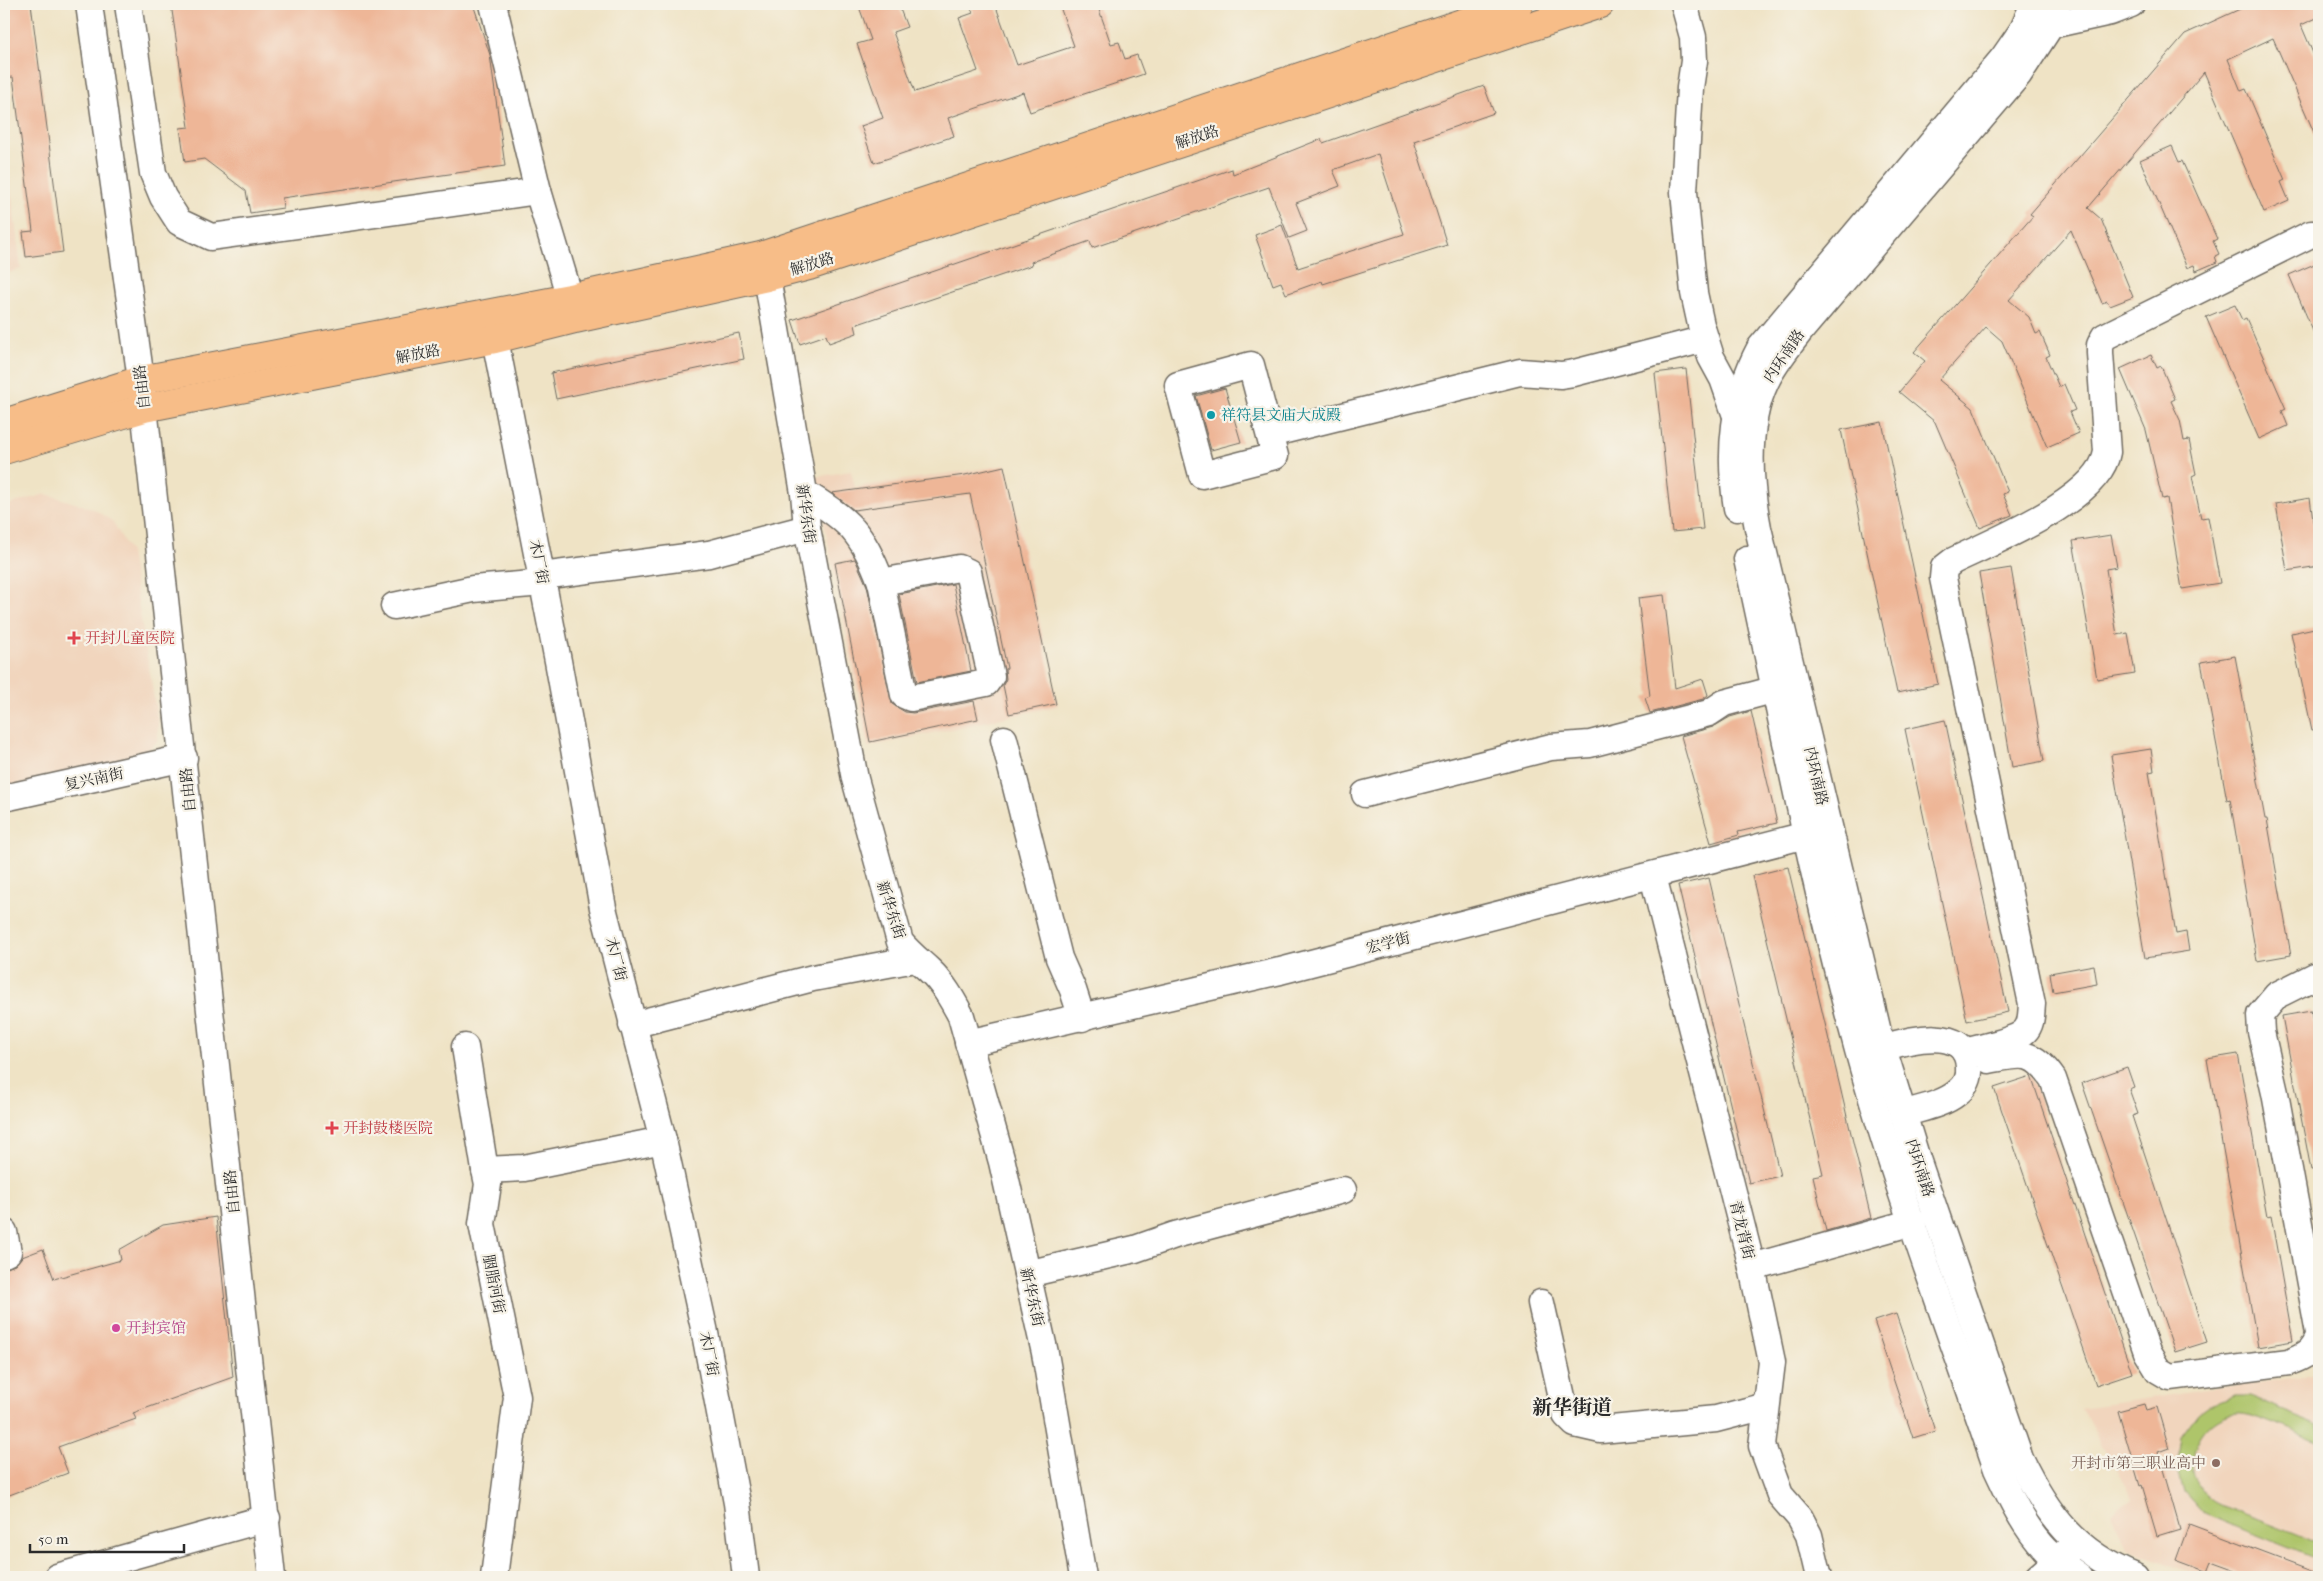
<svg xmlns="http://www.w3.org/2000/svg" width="2323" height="1581" font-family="'IM FELL French Canon','Noto Serif SC',serif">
<rect width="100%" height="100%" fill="#f7f3e8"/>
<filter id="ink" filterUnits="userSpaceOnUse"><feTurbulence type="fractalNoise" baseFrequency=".02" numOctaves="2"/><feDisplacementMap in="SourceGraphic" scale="10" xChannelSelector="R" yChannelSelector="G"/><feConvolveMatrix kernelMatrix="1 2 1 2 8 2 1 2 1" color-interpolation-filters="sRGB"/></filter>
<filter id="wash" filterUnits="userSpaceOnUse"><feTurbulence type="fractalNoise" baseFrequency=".0096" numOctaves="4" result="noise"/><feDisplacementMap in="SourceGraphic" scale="20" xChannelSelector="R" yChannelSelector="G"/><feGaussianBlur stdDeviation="1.12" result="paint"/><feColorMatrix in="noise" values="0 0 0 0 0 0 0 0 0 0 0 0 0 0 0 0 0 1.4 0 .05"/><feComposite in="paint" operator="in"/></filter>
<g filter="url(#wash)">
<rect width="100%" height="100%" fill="#efe3c5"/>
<g fill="#f1d5bd">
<polygon points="4,133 21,269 4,274"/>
<polygon points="1006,465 1058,706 868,747 815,477 851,471 855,487"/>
<polygon points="46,494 94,509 113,522 130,552 158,723 157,741 139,759 4,791 4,506"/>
<polygon points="2319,1374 2319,1577 2204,1577 2127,1549 2112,1513 2132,1498 2081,1408"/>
</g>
<path fill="#aec56a" stroke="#6c784a" d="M2235,1397H2249L2319,1425V1442C2301,1435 2254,1411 2237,1413C2196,1416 2177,1472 2210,1498C2218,1505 2232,1508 2241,1512C2267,1522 2293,1532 2319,1543V1560L2203,1513L2184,1492L2177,1464L2181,1436L2198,1413L2209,1405Z"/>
<g id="blocks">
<g fill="#eeb697">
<polygon points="4,4 31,4 63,252 26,257 23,232 33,231 13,77 4,78"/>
<polygon points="171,4 473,4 490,55 505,166 282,198 283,208 250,213 246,191 204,159 185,162 180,128 189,127"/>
<polygon points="858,4 898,4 907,27 893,32 915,92 978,71 959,18 973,13 969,4 995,4 1017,65 1074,46 1059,4 1097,4 1111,44 1119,42 1125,59 1137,55 1144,74 1030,112 1023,92 948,118 954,136 874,163 861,126 883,118 857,44 871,40"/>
<polygon points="2251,4 2319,4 2319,17 2301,25 2315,58 2319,57 2319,144 2273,38 2228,59 2241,91 2246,89 2285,180 2281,182 2289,201 2264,212 2204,72 2088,208 2101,219 2133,297 2110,306 2107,301 2102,303 2071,230 2009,300 2029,317 2036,334 2040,332 2050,355 2046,357 2059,387 2064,384 2075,410 2070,412 2079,433 2047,447 2002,341 1986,327 1939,380 1973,408 2008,492 2003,494 2012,515 1980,528 1935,422 1899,392 1925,361 1914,352 2033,216 2030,214 2185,34"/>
<polygon points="1484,86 1494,113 1414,141 1447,245 1323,284 1322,281 1286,294 1281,282 1273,285 1255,235 1282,225 1298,268 1404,234 1378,154 1333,170 1340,186 1296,203 1307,231 1289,238 1269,187 1092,248 1090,241 1031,262 1032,265 855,325 857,333 829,343 826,335 800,344 792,320 1232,169 1233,174 1321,139 1323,143"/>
<polygon points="2172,146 2179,162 2182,161 2217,239 2213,241 2219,254 2215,256 2217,262 2196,271 2194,265 2187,268 2140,160"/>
<polygon points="2319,262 2319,345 2289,275"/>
<polygon points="2235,305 2242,320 2246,318 2286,409 2282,411 2288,426 2259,439 2206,317"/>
<polygon points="739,333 744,359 556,399 551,373"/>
<polygon points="2151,355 2157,368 2161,366 2175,399 2171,401 2180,420 2184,441 2189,440 2196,474 2192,476 2201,518 2208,517 2220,583 2182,589 2167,498 2162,499 2146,430 2120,369"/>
<polygon points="1686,369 1703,529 1672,532 1655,373"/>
<polygon points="1225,388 1241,442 1211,450 1196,396"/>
<polygon points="1882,422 1938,684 1897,693 1841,430"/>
<polygon points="1004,466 1056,704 1009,714 1003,685 1006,679 1005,669 1007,668 970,494 854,510 832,493 965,475"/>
<polygon points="2310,498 2319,566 2287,571 2276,504"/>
<polygon points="2111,535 2117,567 2106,569 2117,635 2128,633 2135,673 2097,679 2073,541"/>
<polygon points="855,559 867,586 892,704 905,712 913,713 974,701 978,719 870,742 835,563"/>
<polygon points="2011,568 2044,761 2012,767 1979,573"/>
<polygon points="953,584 971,671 917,682 899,594"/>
<polygon points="1664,595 1675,688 1703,679 1708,695 1703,699 1650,713 1645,698 1650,696 1638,598"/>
<polygon points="2319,627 2319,729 2312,730 2291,633"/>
<polygon points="2235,656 2265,819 2267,819 2291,955 2257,961 2230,799 2227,800 2201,662"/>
<polygon points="1751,711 1777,823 1738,832 1739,835 1711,843 1681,736 1713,727 1730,717"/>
<polygon points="1945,720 2008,1012 1967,1021 1905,729"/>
<polygon points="2151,749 2154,771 2149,772 2176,934 2186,932 2189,951 2145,958 2111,755"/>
<polygon points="1788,867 1871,1218 1826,1231 1813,1176 1823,1174 1752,876"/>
<polygon points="1709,878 1780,1176 1749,1183 1678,885"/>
<polygon points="2094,965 2097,984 2053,992 2050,973"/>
<polygon points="2311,1011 2319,1057 2319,1169 2311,1170 2282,1016"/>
<polygon points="2238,1054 2267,1217 2271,1216 2293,1341 2258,1347 2207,1059"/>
<polygon points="2127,1067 2134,1087 2129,1089 2138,1114 2132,1116 2207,1342 2175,1352 2082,1083"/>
<polygon points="2031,1076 2132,1373 2096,1385 1994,1088"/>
<polygon points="216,1217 233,1377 133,1413 136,1419 58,1447 68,1473 4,1497 4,1269 15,1265 22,1257 43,1249 54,1279 121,1260 119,1250 163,1225"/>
<polygon points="1896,1314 1935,1431 1913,1438 1874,1321"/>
<polygon points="2144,1404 2146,1410 2157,1407 2169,1448 2158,1452 2180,1529 2157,1536 2142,1485 2140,1486 2118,1411"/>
<polygon points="2189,1524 2319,1573 2319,1577 2253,1577 2212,1562 2208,1572 2176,1560"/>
</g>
</g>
</g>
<g filter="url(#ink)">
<use href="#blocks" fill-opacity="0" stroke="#706b61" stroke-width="1"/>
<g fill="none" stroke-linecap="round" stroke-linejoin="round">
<g stroke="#706b61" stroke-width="29">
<g id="minor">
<polyline points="89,4 141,380 272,1577"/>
<polyline points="128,4 153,173 163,197 179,222 211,237 538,191"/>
<polyline points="493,4 538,191 570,298"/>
<polyline points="1684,4 1693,37 1694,61 1690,88 1684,192 1694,293 1701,325 1711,357 1723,379 1735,413"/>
<path d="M2057,4L2051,25L2019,74L1801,330C1789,346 1775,362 1766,381C1745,425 1749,482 1758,528L1878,1032L1916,1156L2020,1459C2047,1515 2076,1553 2136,1577"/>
<polyline points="2051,25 2110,12 2131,4"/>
<path d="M767,277L804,493L807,528L855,779L900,942C909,953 918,960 929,970C943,983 952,999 961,1016L1002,1162L1045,1353L1083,1577"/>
<polyline points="495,339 558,661 603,908 663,1140 704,1328 737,1503 746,1577"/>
<polygon points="1251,365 1275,456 1202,475 1178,385"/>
<polyline points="1270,434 1520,372 1561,375 1574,373 1705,339"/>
<path d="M804,493C848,519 863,533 881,582"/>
<path d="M1737,508C1728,451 1733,399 1760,348L2004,57L2022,31L2034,4"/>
<path d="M1747,559C1783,723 1814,888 1858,1050C1897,1192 1950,1330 1997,1469C2010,1497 2024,1527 2046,1550C2056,1560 2068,1568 2080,1577"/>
<polygon points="959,568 968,572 991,676 986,683 911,698 904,695 881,582"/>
<polyline points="542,576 709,554 807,528"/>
<polyline points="394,606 473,589 543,583"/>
<polyline points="1004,739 1059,958 1073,990 1082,1018"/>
<polyline points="1365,794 1551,747 1590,744 1709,713 1724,703 1776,689"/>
<polyline points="4,798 184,758"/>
<polyline points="1653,876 1752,1267 1772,1362 1762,1446 1780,1495 1800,1518 1809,1535 1819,1577"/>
<polyline points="2319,974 2277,995 2260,1015 2261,1032 2275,1093 2319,1333"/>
<polyline points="632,1025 813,978 915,959"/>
<polyline points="968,1043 1280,971 1806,835"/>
<polyline points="465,1047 485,1170"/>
<path d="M1883,1048C1908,1040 1967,1024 1969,1067C1970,1079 1966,1086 1957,1093C1942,1105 1921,1108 1903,1114"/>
<path d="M1965,1052C1980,1047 2015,1042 2025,1031C2032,1024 2031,1013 2032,1004L1943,578L1944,568L1953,561C1994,541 2100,499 2107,452L2100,353V345L2104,337L2311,234H2319"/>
<path d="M1989,1060C2022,1054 2032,1049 2053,1079L2147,1352L2158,1370L2170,1377L2289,1362C2305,1356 2313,1352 2319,1336"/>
<polyline points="4,1232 8,1252 4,1254"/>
<polyline points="1752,1267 1913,1222"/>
<polyline points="1027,1274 1135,1249 1175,1235 1343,1190"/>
<polyline points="1541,1303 1566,1415 1575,1424 1601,1430 1716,1419 1766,1406"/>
<polyline points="57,1577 267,1518"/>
<polyline points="494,1577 517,1397 482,1224 488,1184 485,1170 524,1168 663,1140"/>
<polyline points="2038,1577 2069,1550"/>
</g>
</g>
<g stroke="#706b61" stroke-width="30">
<g id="major">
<polyline points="4,423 141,380 570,298 761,256 1519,4"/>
<polyline points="4,450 144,408 495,339 575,319 767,277 809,266 1600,4"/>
</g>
</g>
<use href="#minor" stroke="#fff" stroke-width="26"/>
<use href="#major" stroke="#f7bd88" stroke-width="28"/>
</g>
</g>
<circle fill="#0f9aa8" stroke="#f7f3e8" stroke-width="2" cx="1211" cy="415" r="5"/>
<g fill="#e0444e" stroke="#f7f3e8" stroke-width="2">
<path d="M71.5 630.5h5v5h5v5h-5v5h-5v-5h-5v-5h5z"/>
<path d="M329.5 1120.5h5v5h5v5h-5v5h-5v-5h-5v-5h5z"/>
</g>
<circle fill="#d1479c" stroke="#f7f3e8" stroke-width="2" cx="116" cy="1328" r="5"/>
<circle fill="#8d6e63" stroke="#f7f3e8" stroke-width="2" cx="2216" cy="1463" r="5"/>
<g text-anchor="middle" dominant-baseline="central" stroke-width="4.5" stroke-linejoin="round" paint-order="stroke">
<g font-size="15" fill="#2b2b2b" stroke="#f7f3e8">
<text transform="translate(1197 137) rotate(-18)">解放路</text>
<text transform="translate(812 264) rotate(-17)">解放路</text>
<text transform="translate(418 354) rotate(-11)">解放路</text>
<text transform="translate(1784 356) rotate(-56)">内环南路</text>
<text transform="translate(142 387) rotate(-97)">自由路</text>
<text transform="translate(806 514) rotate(82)">新华东街</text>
<text transform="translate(539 562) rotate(79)">木厂街</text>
<text transform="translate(1816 776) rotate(77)">内环南路</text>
<text transform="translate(94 779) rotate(-12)">复兴南街</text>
<text transform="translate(188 790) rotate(-96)">自由路</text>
<text transform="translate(891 910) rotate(72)">新华东街</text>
<text transform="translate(1388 943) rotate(-14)">宏学街</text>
<text transform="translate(616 959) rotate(76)">木厂街</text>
<text transform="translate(1920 1168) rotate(72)">内环南路</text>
<text transform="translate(232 1192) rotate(-96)">自由路</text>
<text transform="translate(1742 1230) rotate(76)">青龙背街</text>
<text transform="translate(494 1284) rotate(79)">胭脂河街</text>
<text transform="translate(1032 1297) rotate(77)">新华东街</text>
<text transform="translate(709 1354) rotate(79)">木厂街</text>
</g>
<g font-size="15" fill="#0d838f" stroke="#f7f3e8" text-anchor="start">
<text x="1221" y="415">祥符县文庙大成殿</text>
</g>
<g font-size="15" fill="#be3a42" stroke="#f7f3e8" text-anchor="start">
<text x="85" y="638">开封儿童医院</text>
<text x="343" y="1128">开封鼓楼医院</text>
</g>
<g font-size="15" fill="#b23c85" stroke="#f7f3e8" text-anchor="start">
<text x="126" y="1328">开封宾馆</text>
</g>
<g font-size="15" fill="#785e54" stroke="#f7f3e8" text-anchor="end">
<text x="2206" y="1463">开封市第三职业高中</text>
</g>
<g font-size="20" font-weight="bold" fill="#2b2b2b" stroke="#f7f3e8">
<text x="1572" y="1407">新华街道</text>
</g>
</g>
<rect width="2323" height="1581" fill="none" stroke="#f7f3e8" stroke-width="20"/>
<path d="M30 1544v8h154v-8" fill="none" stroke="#2b2b2b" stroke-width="2.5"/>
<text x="38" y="1544" font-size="15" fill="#2b2b2b" stroke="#f7f3e8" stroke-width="4" paint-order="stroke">50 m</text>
</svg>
